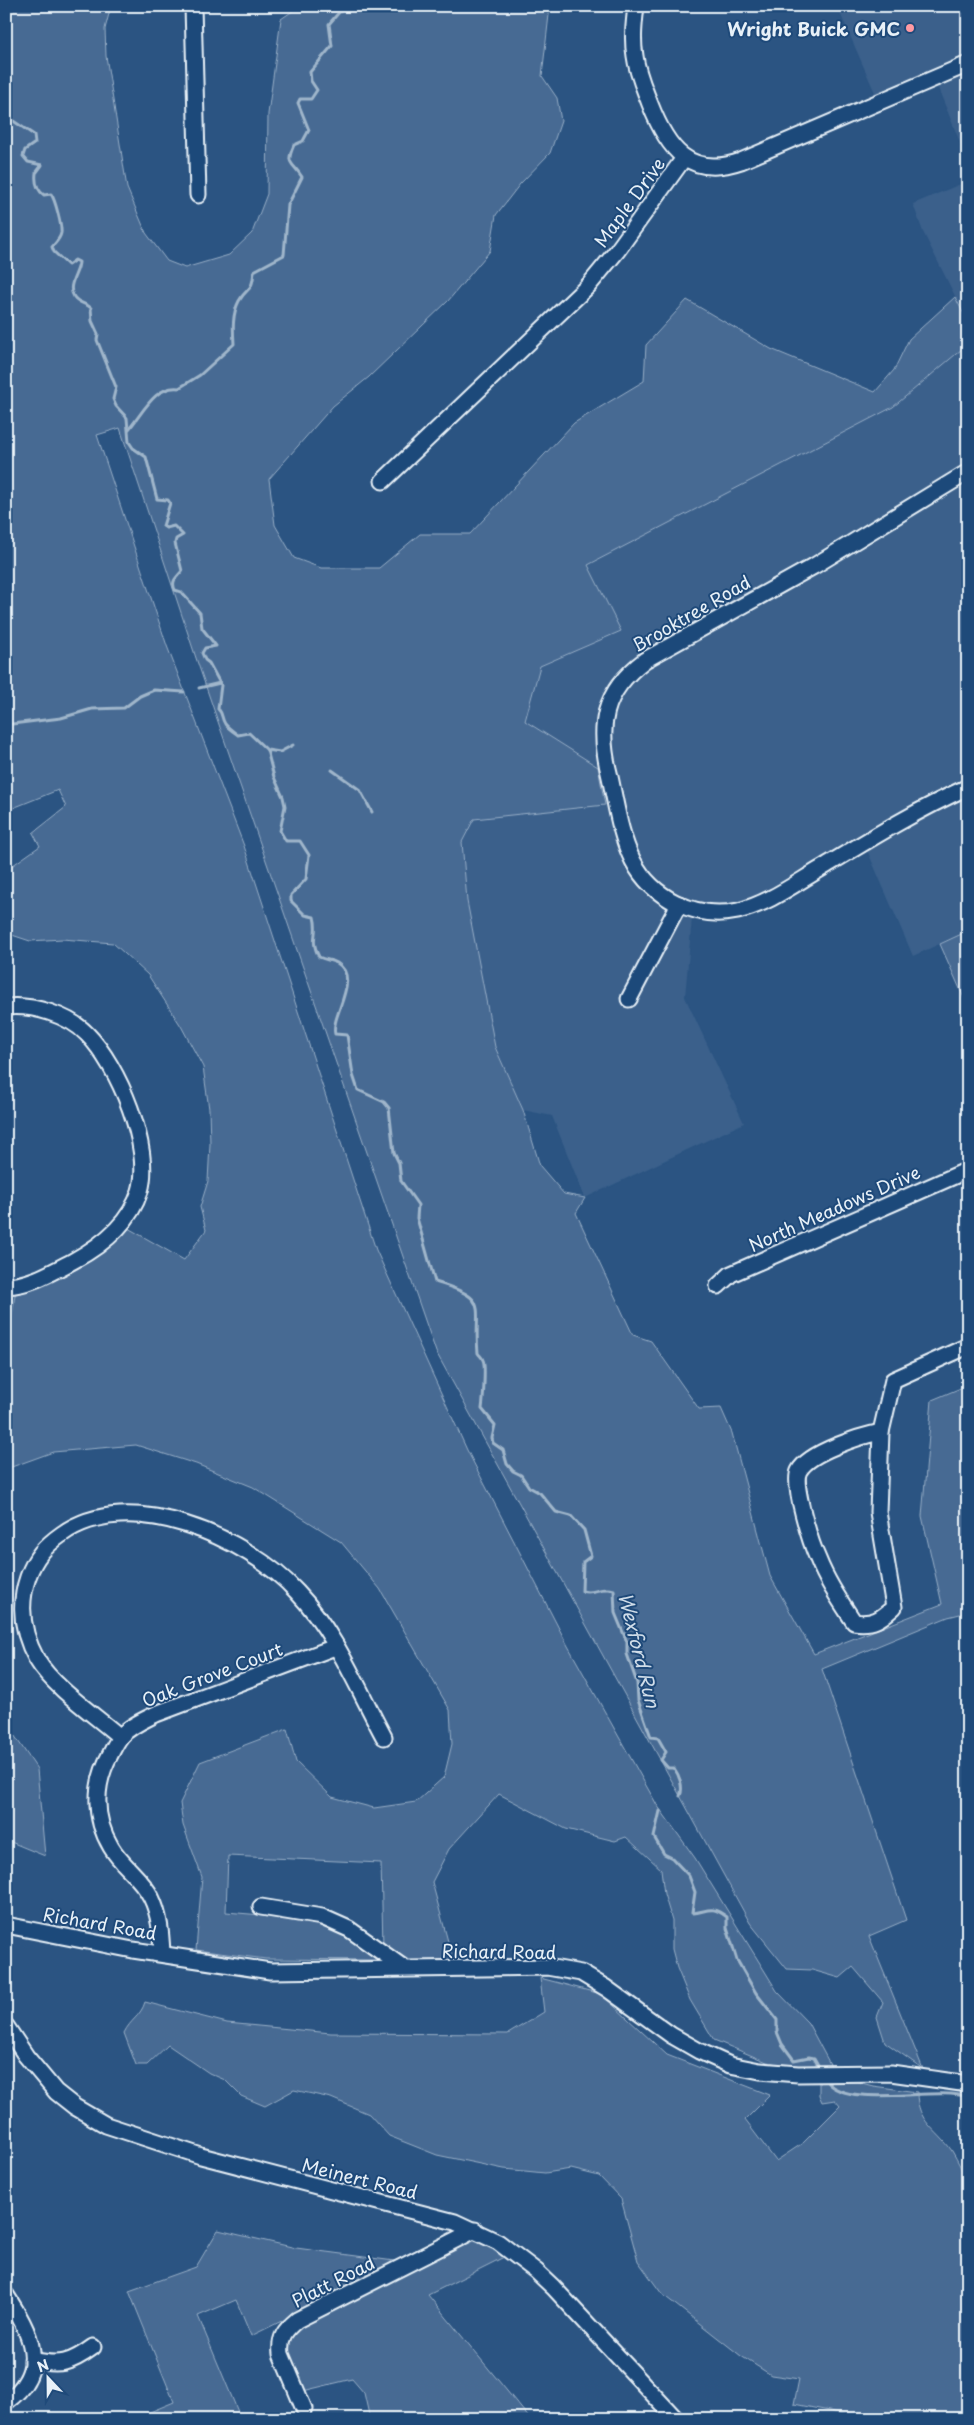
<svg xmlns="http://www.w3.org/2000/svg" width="974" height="2425" font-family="'Playpen Sans',sans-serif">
<rect width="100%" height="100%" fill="#2b5482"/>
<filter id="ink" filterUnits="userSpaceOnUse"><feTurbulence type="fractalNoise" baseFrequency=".02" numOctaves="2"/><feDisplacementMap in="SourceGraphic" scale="10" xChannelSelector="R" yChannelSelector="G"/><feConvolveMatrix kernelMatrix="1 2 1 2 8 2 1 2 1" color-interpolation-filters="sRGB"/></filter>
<g filter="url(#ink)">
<g fill="#3a608b">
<polygon points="837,6 968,6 968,322 923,232 913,204 963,183 966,157 932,73 876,95"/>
<polygon points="968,344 968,931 913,956 867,850 754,913 692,918 685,997 744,1123 585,1198 552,1116 523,1110 495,1047 467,901 462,842 474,819 605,804 598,767 525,721 540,666 621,631 587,565 893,407"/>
</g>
<g fill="#476b93" stroke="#98aec6">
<path d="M6,6H111L105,29L106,56L127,188L146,233L167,261L185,268L229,255L252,233L267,194L268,114L281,19L300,6H550L542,76L557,98L561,121L550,153L520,184L496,215L490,251L448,301L369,377L333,406L269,479L275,525L294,558L321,568H379L420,534H470L574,423L644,381L646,345L687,300L771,349L875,392L894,370L909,339L955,297L968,322V344L893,407L588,565L621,631L540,666L525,721L598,767L605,805L474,819L462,842L467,901L495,1047L523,1110L540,1166L564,1194L585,1198L576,1213L633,1335L651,1341L699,1409L721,1408L732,1433L770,1576L814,1654L942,1604L922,1516L932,1400L968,1385V1612L948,1617L822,1669L906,1920L869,1936L923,2069L885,2042L877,2017L883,2002L853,1967L840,1978L812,1970L787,1969L750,1923L436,1352L196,658L120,428L97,435L167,646L244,846L376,1250L467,1450L568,1646L657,1805L695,1858L777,1991L808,2023L831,2066H788L767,2062L714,2040L690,2000L677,1968L672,1949V1920L664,1894L661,1869L626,1837L615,1841L566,1829L499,1794L449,1849L432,1882L453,1960L408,1963L383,1947L381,1863L228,1856L226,1912L320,1920L345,1933L379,1957L378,1960L266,1959L196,1950L202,1877L183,1825L180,1803L200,1762L287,1729L296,1762L332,1797L374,1808L416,1802L444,1777L452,1744L450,1710L380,1589L341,1542L253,1487L196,1464L136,1445L53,1452L6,1469V1380L12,1373L7,1352L15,1294C55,1284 102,1260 128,1228L184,1260L206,1230L200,1207L208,1181L210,1144L209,1109L203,1067L181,1026L148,975L113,943L62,939L30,941L6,933V870L40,846L33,833L66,807L58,790L13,808L6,792V484L9,427L6,416Z"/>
<polygon points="968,931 968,1007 940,944"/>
<polygon points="6,1723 37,1769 45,1856 6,1840"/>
<path d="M540,1978L601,1994L667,2055L770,2095L745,2120L776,2161L803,2143L840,2106L835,2100L822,2102L819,2095V2082L847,2079L873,2086L917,2092C917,2123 937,2129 952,2151C958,2161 963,2172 968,2183V2419H869L794,2404L799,2379L771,2375L741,2356L662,2294L638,2261L621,2199L599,2176L571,2169L545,2173L504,2169L437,2155L389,2136L369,2114L331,2098L294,2090L265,2106L241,2096L225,2080L209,2073L168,2045L147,2065H136L124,2033C130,2020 141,2016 145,2002L227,2023L331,2033L508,2034L544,2012Z"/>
<polygon points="218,2230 296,2248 402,2262 251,2336 236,2300 198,2316 241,2419 133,2419 174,2402 129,2291 196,2267"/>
<path d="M472,2238L486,2243L504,2257L428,2295L530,2419H370L364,2393L352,2379L303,2391C291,2360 276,2347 302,2320Z"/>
</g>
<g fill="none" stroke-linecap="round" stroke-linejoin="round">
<g stroke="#a0b6cb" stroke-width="3">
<path d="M6,95L12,120L34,135L35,143L25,150L23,156L28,162L42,165L36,173C35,181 37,190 44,195L51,194C55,199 62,226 61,233C60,239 56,242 52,247L54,252L68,265L75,260L79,262C79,273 66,285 74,297C78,303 87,304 91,308L92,321L98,334L97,340L116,387L113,399L116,406L127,418L129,442L133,448L146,457L157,499L168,500L170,503L163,526L166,528L174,526L183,535L176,539L175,543L182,571C176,578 171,581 175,590L181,592L200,613L202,628L216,646L205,648L202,653L205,660L209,663L221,685L218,709C223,713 221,718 225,724C228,728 234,732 238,735L249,733L267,750L274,777L283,797L285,806L280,831L286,841H300L309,855L306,879L291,895V901L305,915L314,917C319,935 309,938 319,957C325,960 332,960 337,963C362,978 330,1016 335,1034L347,1035L353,1075L358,1090L384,1102L389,1108L394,1153L399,1163L401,1181L418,1205L417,1218L435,1282C493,1299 473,1305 478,1353C480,1356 482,1357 483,1360C486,1365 483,1402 482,1409L495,1425L492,1438L493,1443L503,1450L507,1464L513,1471L521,1475L529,1487L540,1493L556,1512L571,1516L584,1530L591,1556L583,1562L582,1591C593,1595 600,1586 614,1590L615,1613L627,1642V1654L637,1683L638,1700L651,1737L658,1738L666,1752L661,1760L668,1768H674C679,1775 684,1787 680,1796"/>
<path d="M129,429C143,413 155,385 179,388L200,375L234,344C233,330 232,314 239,301C248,285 252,294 254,271L284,255L288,205L302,177C292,161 285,165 294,145L303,141L309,130L298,103L300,99H311L317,90L311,81L310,72L332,46L329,24L341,10L349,6"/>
<polyline points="199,688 220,683"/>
<polyline points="12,724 61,718 92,709 124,708 140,696 154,690 184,692"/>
<polyline points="267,750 280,752 293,745"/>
<polyline points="332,770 360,790 372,812"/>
<path d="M660,1811L654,1837L664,1854L672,1858L689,1876L695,1892L692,1913C708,1912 710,1904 727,1917V1928L737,1960L756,1993L777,2020V2032L782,2044L794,2060L809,2057L814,2058L818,2065"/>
<path d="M827,2082C849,2109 936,2086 968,2097"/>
</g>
<g stroke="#e8f1f8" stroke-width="19">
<g id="minor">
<polyline points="193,6 198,195"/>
<path d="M636,6C634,23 632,40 635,56C637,73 644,88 650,104C667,148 689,179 741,161L968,64"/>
<path d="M968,472L814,566L645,660C602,692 597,727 610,777C616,804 620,835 633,861C652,898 696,920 738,911C768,904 796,883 822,868C870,839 917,810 968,787"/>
<polyline points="383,481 589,285 617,251 684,158"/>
<polyline points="629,999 679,904"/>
<path d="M6,1007C32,1004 69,1015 87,1034C118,1065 153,1148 140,1191C130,1223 101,1246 73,1261C52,1272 31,1285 6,1286"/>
<polyline points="718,1286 731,1274 968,1170"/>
<path d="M881,1432L878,1512L894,1607C881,1619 873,1625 854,1622C841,1602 827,1582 818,1559C811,1544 792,1484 799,1471C809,1452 861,1436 881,1432Z"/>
<polyline points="881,1432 893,1380 968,1346"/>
<path d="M120,1737C96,1716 53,1687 37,1660C22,1633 18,1606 28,1577C35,1557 45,1546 62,1534C129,1486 247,1537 297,1592C335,1632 358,1689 384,1737"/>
<polyline points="261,1907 322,1917 349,1929 404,1968"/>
<polyline points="6,1925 133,1950 270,1971 547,1967 581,1973 606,1988 671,2035 699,2051 730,2065 760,2071 798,2074 891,2073 968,2084"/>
<path d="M162,1953C161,1935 160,1915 151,1897C142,1878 122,1866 111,1847C93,1817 94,1783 111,1753C114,1747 117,1741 121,1736C130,1726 144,1720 156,1714L335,1647"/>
<polyline points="6,2026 26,2056 56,2092 75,2107 106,2125 201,2156 455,2222 498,2242 536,2271 553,2287 676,2419"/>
<path d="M6,2295C30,2332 51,2370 6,2402"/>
<path d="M32,2360C60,2366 70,2364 93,2347"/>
<path d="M304,2409L281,2354C279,2337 285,2330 297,2320L475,2230"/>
</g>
</g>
<use href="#minor" stroke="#1f4a7a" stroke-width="15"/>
</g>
</g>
<circle fill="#ff9aa2" stroke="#1f4a7a" stroke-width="2" cx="910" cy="28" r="5"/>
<g text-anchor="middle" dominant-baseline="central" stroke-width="4" stroke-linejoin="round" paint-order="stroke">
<g font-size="18" font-weight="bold" fill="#e8f1f8" stroke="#1f4a7a" text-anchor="end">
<text x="900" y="28">Wright Buick GMC</text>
</g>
<g font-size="18" fill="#e8f1f8" stroke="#1f4a7a">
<text transform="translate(629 202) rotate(-54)">Maple Drive</text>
<text transform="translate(691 613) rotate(-30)">Brooktree Road</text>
<text transform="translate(834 1208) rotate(-24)">North Meadows Drive</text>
<text transform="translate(212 1674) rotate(-21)">Oak Grove Court</text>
<text transform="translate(100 1923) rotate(10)">Richard Road</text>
<text transform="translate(499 1951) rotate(1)">Richard Road</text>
<text transform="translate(360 2178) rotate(14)">Meinert Road</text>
<text transform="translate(333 2281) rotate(-27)">Platt Road</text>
</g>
<g font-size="19" font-style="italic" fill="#d0dde9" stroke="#1f4a7a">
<text transform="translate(640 1650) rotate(76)">Wexford Run</text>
</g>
</g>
<rect width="974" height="2425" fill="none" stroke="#1f4a7a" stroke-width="25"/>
<rect x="12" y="12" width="949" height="2400" fill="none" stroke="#e8f1f8" stroke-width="2" filter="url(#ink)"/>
<g transform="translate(48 2378) rotate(338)" stroke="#1f4a7a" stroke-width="4" paint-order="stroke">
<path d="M0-4L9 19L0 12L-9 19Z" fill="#e8f1f8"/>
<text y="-8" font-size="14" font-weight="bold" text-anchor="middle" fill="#e8f1f8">N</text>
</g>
</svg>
